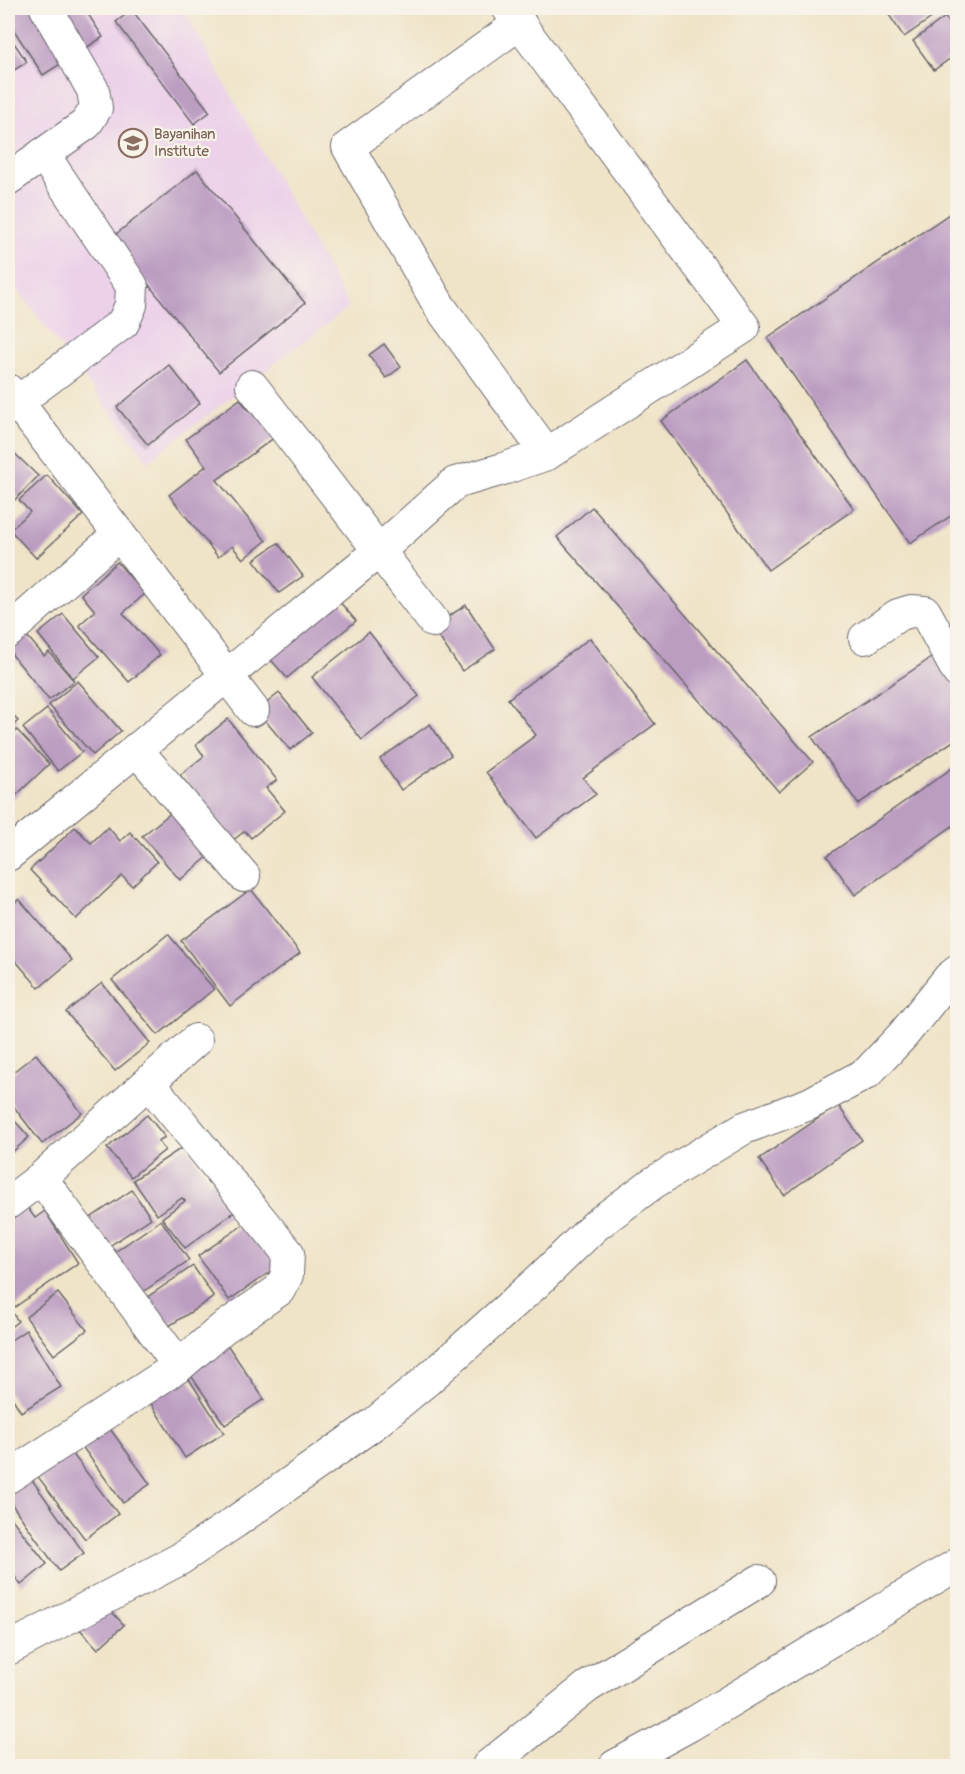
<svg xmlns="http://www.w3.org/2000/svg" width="965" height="1774" font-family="Pangolin,sans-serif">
<rect width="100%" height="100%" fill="#f7f3e8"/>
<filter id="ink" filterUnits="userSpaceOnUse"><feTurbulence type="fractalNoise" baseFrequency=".0167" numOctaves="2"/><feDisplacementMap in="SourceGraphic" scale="12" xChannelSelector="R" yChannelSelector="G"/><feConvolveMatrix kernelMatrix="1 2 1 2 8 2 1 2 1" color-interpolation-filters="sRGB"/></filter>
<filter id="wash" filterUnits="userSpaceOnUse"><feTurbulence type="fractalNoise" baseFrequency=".008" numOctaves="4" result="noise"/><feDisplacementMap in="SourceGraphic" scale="24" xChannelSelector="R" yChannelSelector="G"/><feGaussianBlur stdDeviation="1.35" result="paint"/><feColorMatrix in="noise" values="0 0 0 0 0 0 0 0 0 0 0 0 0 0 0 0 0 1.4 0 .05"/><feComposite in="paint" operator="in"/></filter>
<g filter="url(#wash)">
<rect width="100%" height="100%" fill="#f0e4c8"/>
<polygon fill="#ecd1e9" points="8,8 183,8 349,307 148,461 8,278"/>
<g id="blocks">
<g fill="#bc9dc2">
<polygon points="8,8 84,8 103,37 43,75 8,21"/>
<polygon points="899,8 946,8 904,37 889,15"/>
<polygon points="132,10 210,112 194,124 116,22"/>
<polygon points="945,17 958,34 958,53 934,70 913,41"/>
<polygon points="8,34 27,62 8,74"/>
<polygon points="197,170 305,303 219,372 111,238"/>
<polygon points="958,208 958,511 910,543 767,338"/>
<polygon points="384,344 401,367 386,378 369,355"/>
<polygon points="747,360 854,509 768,570 661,421"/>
<polygon points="169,365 200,403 148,445 117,407"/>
<polygon points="240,399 249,411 257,405 279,434 217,480 266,541 243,559 232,546 218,557 169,495 206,466 186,439"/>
<polygon points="8,447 38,476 8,507"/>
<polygon points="47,475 83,515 36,558 10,530 30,512 19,500"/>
<polygon points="592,507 813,762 779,792 557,537"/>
<polygon points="278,543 303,576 279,593 254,560"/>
<polygon points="117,562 145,594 123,613 160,655 129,682 79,625 95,611 81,594"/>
<polygon points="333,594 356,621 287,678 264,652"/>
<polygon points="466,605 495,649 462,671 432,627"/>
<polygon points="63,614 99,657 73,678 38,634"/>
<polygon points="369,632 419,696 362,740 312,677"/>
<polygon points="27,636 44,656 49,652 74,681 49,700 9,651"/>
<polygon points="590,638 655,724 583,778 596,794 536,838 486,772 536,735 508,699"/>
<polygon points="937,654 958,684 958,738 858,804 812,737"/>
<polygon points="78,681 121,731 93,755 49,705"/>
<polygon points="279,693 312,733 290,750 257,711"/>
<polygon points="8,708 18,721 8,730"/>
<polygon points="47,709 82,752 58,771 23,728"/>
<polygon points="228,719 277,780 266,788 285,811 251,838 245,831 232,841 180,775 204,756 196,745"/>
<polygon points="430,724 451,755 401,790 380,759"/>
<polygon points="17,730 49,764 8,803 8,740"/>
<polygon points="958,764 958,822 855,895 827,856"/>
<polygon points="172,812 209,856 180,880 142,836"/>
<polygon points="75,827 91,843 108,827 120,841 130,832 157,862 132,886 122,876 76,919 30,870"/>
<polygon points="251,889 300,953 230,1006 181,941"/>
<polygon points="19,899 72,960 39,988 8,952 8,908"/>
<polygon points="168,934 214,989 158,1035 112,980"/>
<polygon points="102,983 150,1043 115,1071 66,1012"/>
<polygon points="36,1054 82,1113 42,1144 8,1099 8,1076"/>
<polygon points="838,1105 862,1140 784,1195 759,1159"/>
<polygon points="147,1115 165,1137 158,1141 165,1150 131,1177 107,1148"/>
<polygon points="15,1121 29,1137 8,1156 8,1128"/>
<polygon points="186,1145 209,1180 207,1181 209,1183 215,1178 238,1209 185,1248 162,1218 185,1201 182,1198 157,1215 133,1180"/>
<polygon points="132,1190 151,1218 108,1247 89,1219"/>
<polygon points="21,1199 35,1218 45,1211 78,1263 15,1307 8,1296 8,1239 11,1237 8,1233 8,1209"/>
<polygon points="161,1220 189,1260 140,1294 112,1254"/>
<polygon points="249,1221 280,1265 229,1300 198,1256"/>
<polygon points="193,1266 214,1297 166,1328 146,1298"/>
<polygon points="58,1293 87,1330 54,1355 26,1317"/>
<polygon points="8,1306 18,1321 8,1329"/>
<polygon points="26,1330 61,1387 21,1412 8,1391 8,1342"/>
<polygon points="224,1340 264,1399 225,1425 185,1367"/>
<polygon points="185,1373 224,1433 185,1458 147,1397"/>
<polygon points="108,1426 150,1484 123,1503 81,1445"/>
<polygon points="69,1449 118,1514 85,1539 36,1474"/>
<polygon points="30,1477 84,1553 59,1571 8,1499 8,1493"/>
<polygon points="8,1514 47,1564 21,1585 8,1568"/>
<polygon points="101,1600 124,1625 98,1649 75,1624"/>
</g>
</g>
</g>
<g filter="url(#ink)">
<use href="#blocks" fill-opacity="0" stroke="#6a666c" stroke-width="1.5"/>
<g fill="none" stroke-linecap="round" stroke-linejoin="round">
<g stroke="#6a666c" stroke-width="34">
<g id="minor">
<polyline points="520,23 348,147 440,307 547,454"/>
<polyline points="8,179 86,124 96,108 93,90 46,8"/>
<polyline points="252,386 433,621"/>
<polyline points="8,390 119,534 253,710"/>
<polyline points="8,409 123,323 131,305 132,286 43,154"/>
<polyline points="8,632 119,534"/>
<polyline points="865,638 898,615 911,611 925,612 958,672"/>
<polyline points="136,749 244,876"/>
<polyline points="8,855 380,550 455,483 503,469 547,454 744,327 508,8"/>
<polyline points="41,1178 179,1366"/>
<polyline points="8,1203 41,1178 196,1040"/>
<polyline points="8,1477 179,1366 222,1329 279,1290 287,1275 288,1253 149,1083"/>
<polyline points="8,1649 180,1559 235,1522 375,1423 426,1381 537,1282 596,1225 653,1183 744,1128 809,1104 867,1073 903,1035 949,978 958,971"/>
<polyline points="488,1766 587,1687 759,1581"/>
<polyline points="615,1766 690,1725 958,1564"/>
</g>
</g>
<use href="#minor" stroke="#fff" stroke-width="32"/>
</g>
</g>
<defs>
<g id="school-ring" transform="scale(1.5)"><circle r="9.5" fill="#f7f3e8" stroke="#8d6e63" stroke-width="1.5"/><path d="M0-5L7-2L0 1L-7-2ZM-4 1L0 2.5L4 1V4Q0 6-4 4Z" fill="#8d6e63"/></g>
</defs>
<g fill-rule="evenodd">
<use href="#school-ring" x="133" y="143"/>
</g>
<g text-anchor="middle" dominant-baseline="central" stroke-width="4.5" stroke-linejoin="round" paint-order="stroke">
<g font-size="15" fill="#785e54" stroke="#f7f3e8" text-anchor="start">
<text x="154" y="134">Bayanihan<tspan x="154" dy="17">Institute</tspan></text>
</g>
</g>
<rect width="965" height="1774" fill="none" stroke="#f7f3e8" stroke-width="30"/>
</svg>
